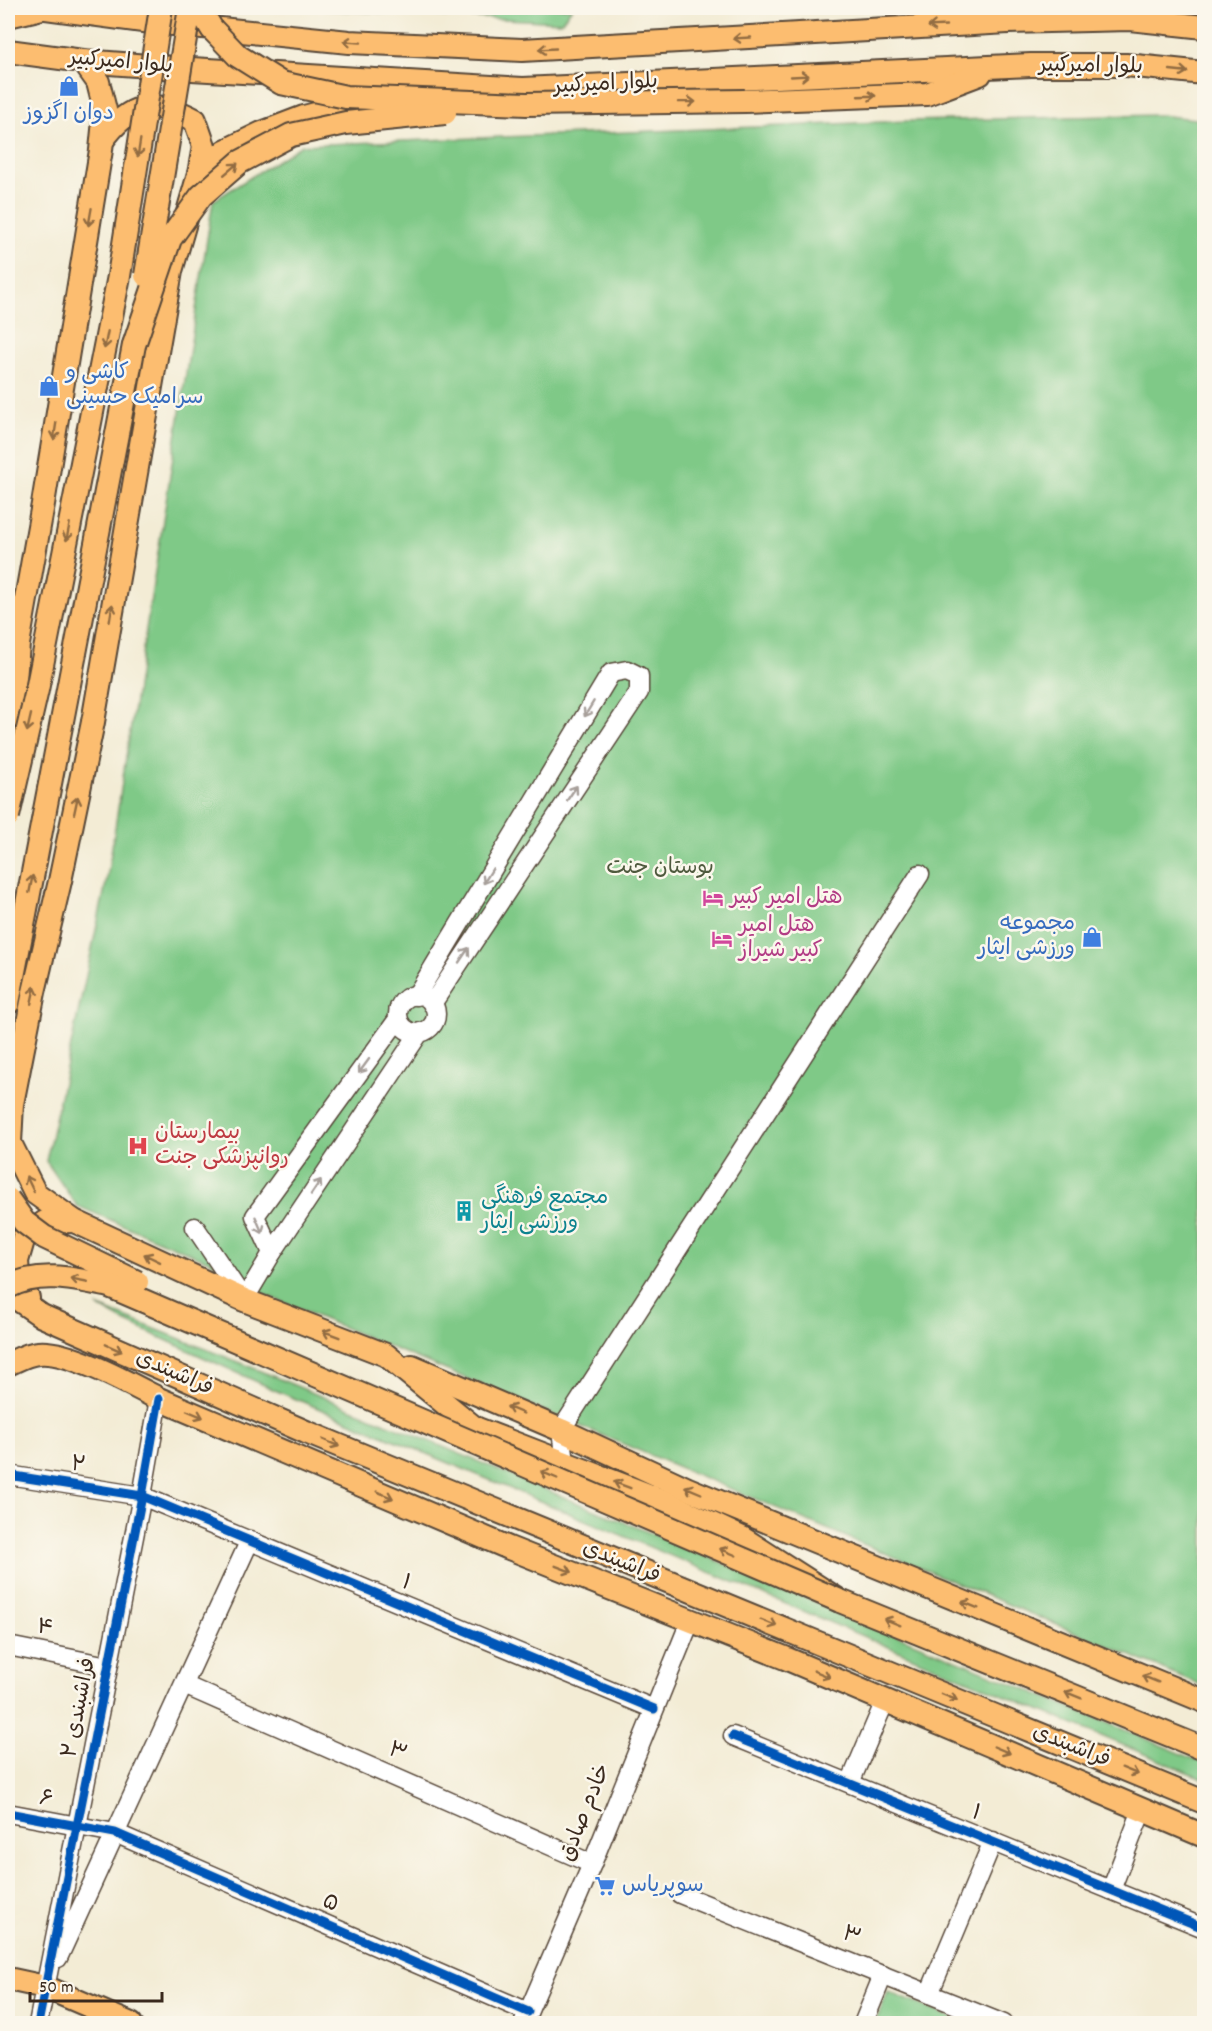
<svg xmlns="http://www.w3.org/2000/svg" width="1212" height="2031" font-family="Dekko,'Playpen Sans Arabic',sans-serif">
<rect width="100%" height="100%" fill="#fbf7ec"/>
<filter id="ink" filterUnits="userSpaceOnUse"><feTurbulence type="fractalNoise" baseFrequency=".0167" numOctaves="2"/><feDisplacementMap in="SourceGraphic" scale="12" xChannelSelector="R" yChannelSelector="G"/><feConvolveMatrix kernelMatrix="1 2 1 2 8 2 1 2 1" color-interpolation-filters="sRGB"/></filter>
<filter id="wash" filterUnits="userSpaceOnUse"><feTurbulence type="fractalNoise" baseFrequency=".008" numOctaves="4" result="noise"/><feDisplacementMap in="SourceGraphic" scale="24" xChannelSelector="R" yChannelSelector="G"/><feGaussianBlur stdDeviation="1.35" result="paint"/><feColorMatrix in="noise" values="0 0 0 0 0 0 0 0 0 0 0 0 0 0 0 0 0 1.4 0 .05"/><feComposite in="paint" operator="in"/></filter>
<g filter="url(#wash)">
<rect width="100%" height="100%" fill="#f3ecd5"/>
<g fill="#7fc987" stroke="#5d7a52" stroke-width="1.5">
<polygon points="298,8 572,8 561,22"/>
<polygon points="1158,115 1204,120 1204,1686 268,1296 211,1262 77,1206 46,1161 107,879 213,201 302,145 909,121"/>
<polygon points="97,1306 241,1363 1204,1763 1204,1779 277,1391 122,1320"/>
<polygon points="888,1992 965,2023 875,2023"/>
</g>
</g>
<g filter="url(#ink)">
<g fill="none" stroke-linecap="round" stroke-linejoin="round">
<g stroke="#574739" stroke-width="21">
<g id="minor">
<circle cx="417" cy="1014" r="19"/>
<polyline points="416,996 611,673 627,670 639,676 639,692 432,1004"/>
<polyline points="195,1227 244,1300 272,1253 420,1032"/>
<polyline points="272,1253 255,1216 398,1019"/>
<polyline points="565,1463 561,1430 920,874"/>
<polyline points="8,1475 142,1496 654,1709"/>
<polyline points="8,1646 108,1666"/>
<polyline points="184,1685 592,1864"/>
<polyline points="733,1736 1204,1928"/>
<polyline points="850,1783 885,1701"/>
<polyline points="8,1813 115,1833 528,2012"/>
<polyline points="1111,1890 1142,1810"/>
<polyline points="680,1894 1004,2024"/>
<polyline points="58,1958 250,1540"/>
<polyline points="929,1994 993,1841"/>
<polyline points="524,2022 592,1864 691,1619"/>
<polyline points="38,2024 142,1496 159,1399"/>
<polyline points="863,2024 883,1975"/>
</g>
</g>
<g stroke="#574739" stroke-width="26">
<g id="major">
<polyline points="46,8 143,21 349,42 522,50 1008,22 1130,19 1204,27"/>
<polyline points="8,16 42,8"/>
<polyline points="8,51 83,61 175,68 523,89 1031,65 1126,65 1204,73"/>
<polyline points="455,94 506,89"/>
<polyline points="745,101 927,94 980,74"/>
<polyline points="371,104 343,107 304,117 262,133 225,151 199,174 171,271 93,722 60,881 34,992 12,1104 10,1143 35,1193 74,1221 244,1300 386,1355 476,1429"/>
<path d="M102,141C129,103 155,98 195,120L204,146L199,174"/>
<polyline points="8,764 18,644 43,504 101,150 105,110 98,82 83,61"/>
<polyline points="8,1003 134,345"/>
<polyline points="8,1289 16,1298 42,1316 306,1432 1204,1802"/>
<polyline points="28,1298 19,1287 17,1261 24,1237 45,1222 74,1221"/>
<path d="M8,1364C17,1360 27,1354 38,1353C67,1349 132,1385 159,1399L509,1548L785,1658L1204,1836"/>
<polyline points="412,1366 561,1430 688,1489 1204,1701"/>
<polyline points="462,1423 661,1500 742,1538 840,1601 1204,1749"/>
<polyline points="8,1979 45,1987 131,2024"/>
</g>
</g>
<use href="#minor" stroke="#fff" stroke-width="18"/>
<use href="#major" stroke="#fcbd6f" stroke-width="22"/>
<g stroke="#574739" stroke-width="26" stroke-linecap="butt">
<g id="major-bridge">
<polyline points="199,8 212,29 238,56 281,83 346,97 526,104 745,101"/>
<polyline points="146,275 190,8"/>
<polyline points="134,345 170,239 201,196 240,162 291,135 346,123 445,113"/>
<polyline points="8,816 37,690 119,276 161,8"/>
<polyline points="8,1199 24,1222 44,1237 137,1282"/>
<path d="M8,1287C40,1270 75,1279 109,1286L840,1601"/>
</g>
</g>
<use href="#major-bridge" stroke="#fcbd6f" stroke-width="22"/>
<g stroke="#fbf7ec" stroke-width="13">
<g id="cycleway">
<polyline points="8,1475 142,1496 654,1709"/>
<polyline points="733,1736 1204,1928"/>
<polyline points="8,1813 115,1833 528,2012"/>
<polyline points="38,2024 142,1496 159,1399"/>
</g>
</g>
<use href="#cycleway" stroke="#0057b8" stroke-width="9"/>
</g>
<defs><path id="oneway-shaft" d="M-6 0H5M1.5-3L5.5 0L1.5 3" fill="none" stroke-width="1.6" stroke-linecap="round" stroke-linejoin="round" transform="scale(1.5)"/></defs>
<g stroke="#926c42">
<use href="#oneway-shaft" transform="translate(937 26) rotate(177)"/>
<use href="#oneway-shaft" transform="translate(742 38) rotate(177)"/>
<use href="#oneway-shaft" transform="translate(352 42) rotate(-176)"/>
<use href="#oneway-shaft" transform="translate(547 49) rotate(177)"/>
<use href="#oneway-shaft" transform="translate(1179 71) rotate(6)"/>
<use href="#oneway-shaft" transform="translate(800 76) rotate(-3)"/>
<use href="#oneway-shaft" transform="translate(867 96) rotate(-2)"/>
<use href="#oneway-shaft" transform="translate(687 102) rotate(-1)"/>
<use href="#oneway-shaft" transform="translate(139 148) rotate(99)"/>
<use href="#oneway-shaft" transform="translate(231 169) rotate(-40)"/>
<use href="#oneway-shaft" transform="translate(90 217) rotate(100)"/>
<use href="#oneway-shaft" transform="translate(106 340) rotate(101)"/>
<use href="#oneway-shaft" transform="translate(55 431) rotate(99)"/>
<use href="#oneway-shaft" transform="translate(68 532) rotate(101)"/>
<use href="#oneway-shaft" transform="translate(111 613) rotate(-81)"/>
<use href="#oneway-shaft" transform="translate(29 723) rotate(103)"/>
<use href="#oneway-shaft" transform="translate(76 805) rotate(-78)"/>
<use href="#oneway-shaft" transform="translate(31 884) rotate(-79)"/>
<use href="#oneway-shaft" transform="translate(33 995) rotate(-78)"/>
<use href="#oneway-shaft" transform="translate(30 1184) rotate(-116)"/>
<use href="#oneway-shaft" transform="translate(152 1258) rotate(-154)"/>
<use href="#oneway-shaft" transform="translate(79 1280) rotate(-169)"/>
<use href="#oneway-shaft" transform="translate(331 1334) rotate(-159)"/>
<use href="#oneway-shaft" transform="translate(114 1348) rotate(24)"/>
<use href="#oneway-shaft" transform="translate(515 1410) rotate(-157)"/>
<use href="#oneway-shaft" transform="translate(195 1414) rotate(23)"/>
<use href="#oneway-shaft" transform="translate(331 1443) rotate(23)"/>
<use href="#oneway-shaft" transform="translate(549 1475) rotate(-157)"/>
<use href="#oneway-shaft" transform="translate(622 1485) rotate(-159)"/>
<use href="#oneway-shaft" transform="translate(693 1490) rotate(-157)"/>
<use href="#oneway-shaft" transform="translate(385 1495) rotate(23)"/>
<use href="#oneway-shaft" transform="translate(728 1552) rotate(-157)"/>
<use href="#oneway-shaft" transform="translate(564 1569) rotate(21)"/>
<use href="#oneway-shaft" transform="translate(970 1605) rotate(-158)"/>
<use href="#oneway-shaft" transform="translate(892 1622) rotate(-158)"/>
<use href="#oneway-shaft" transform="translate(769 1623) rotate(22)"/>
<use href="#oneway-shaft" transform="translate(822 1674) rotate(23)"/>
<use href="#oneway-shaft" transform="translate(1150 1679) rotate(-158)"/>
<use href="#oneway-shaft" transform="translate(1073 1695) rotate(-158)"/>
<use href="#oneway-shaft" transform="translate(949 1697) rotate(22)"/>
<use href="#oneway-shaft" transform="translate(1002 1750) rotate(23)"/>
<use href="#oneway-shaft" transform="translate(1130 1771) rotate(22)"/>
</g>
<g stroke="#a79f9a">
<use href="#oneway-shaft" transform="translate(589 709) rotate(121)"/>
<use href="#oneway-shaft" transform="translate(572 793) rotate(-56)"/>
<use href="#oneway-shaft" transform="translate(488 876) rotate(121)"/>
<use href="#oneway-shaft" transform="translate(464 955) rotate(-56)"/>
<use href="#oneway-shaft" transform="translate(364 1066) rotate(126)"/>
<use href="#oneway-shaft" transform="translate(316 1187) rotate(-56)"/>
<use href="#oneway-shaft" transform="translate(259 1225) rotate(67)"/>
</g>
</g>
<defs>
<g id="shop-bare" transform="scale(1.62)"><path d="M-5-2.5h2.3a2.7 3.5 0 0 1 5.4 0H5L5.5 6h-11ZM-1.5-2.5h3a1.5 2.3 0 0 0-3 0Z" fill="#3f7fe0" stroke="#fbf7ec" stroke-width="2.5" paint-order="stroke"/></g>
<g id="hotel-bare" transform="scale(1.62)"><path d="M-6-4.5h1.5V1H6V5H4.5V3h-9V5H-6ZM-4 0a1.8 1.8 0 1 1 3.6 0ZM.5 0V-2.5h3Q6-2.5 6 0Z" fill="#d1479c" stroke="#fbf7ec" stroke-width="2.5" paint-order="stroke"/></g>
<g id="hospital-bare" transform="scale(1.62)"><path d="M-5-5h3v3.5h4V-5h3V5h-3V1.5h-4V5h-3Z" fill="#e0444e" stroke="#fbf7ec" stroke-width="2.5" paint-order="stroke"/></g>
<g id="building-bare" transform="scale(1.62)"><path d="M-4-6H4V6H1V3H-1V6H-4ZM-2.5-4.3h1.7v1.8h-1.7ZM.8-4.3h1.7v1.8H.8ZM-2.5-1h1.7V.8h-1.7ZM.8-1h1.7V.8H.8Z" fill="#0f9aa8" stroke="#fbf7ec" stroke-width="2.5" paint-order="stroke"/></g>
<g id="supermarket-bare" transform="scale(1.62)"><path d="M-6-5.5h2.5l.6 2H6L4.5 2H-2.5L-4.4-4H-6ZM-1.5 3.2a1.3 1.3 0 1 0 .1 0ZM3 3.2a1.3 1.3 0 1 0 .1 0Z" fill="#3f7fe0" stroke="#fbf7ec" stroke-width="2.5" paint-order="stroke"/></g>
</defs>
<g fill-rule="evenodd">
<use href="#shop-bare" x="69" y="86"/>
<use href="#shop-bare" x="49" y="386"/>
<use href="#hotel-bare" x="713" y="898"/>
<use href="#shop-bare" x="1092" y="937"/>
<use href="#hotel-bare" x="722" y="939"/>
<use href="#hospital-bare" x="138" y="1146"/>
<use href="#building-bare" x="464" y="1211"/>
<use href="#supermarket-bare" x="605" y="1886"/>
</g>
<g text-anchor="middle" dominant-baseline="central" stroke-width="5" stroke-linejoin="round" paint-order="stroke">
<g font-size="22" fill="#3b2a1e" stroke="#fbf7ec">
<text transform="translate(121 63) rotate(5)">بلوار امیرکبیر</text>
<text transform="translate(1091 67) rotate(1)">بلوار امیرکبیر</text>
<text transform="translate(606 85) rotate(-3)">بلوار امیرکبیر</text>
<text transform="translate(174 1374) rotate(24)">فراشبندی</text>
<text transform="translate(78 1466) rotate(9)">۲</text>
<text transform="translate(621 1563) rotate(22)">فراشبندی</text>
<text transform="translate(406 1584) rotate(23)">۱</text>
<text transform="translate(45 1629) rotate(11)">۴</text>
<text transform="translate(80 1708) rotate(-79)">۲ فراشبندی</text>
<text transform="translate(1071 1747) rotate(22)">فراشبندی</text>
<text transform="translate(397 1753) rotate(24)">۳</text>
<text transform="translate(46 1800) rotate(11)">۶</text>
<text transform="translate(586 1813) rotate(-68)">خادم صادق</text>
<text transform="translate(976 1814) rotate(22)">۱</text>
<text transform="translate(330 1904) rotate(23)">۵</text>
<text transform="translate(851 1937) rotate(22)">۳</text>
</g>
<g font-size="22" fill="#366cbe" stroke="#fbf7ec" text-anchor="start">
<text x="69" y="114" text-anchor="middle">دوان اگزوز</text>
<text x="66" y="373">کاشی و<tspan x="66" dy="25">سرامیک حسینی</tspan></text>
<text x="1075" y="924" text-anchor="end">مجموعه<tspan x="1075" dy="25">ورزشی ایثار</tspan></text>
<text x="622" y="1886">سوپریاس</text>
</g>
<g font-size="22" fill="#4f5a3e" stroke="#fbf7ec">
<text x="660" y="868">بوستان جنت</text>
</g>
<g font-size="22" fill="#b23c85" stroke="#fbf7ec" text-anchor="start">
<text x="730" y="898">هتل امیر کبیر</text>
<text x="739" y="926">هتل امیر<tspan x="739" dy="25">کبیر شیراز</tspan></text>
</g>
<g font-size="22" fill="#be3a42" stroke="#fbf7ec" text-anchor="start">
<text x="155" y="1133">بیمارستان<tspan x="155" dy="25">روانپزشکی جنت</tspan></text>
</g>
<g font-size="22" fill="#0d838f" stroke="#fbf7ec" text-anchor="start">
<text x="481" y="1198">مجتمع فرهنگی<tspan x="481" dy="25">ورزشی ایثار</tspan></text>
</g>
</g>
<rect width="1212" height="2031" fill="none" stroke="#fbf7ec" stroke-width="30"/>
<path d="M30 1992v9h132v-9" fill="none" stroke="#3b2a1e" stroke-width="3"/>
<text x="39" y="1992" font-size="18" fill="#3b2a1e" stroke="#fbf7ec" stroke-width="4.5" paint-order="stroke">50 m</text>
</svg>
